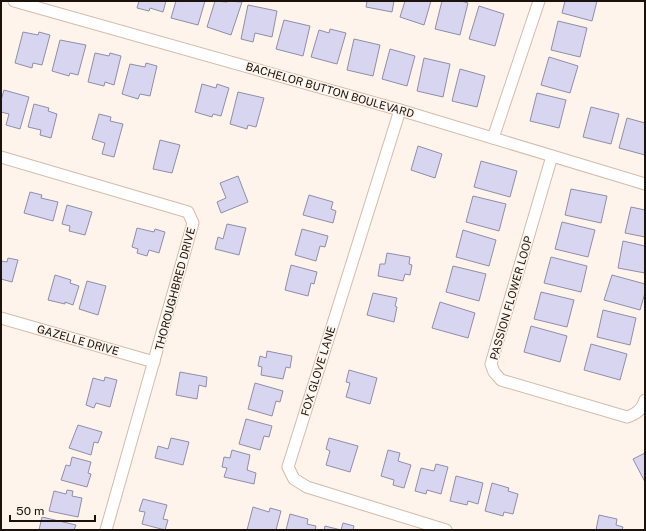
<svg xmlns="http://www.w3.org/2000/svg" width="646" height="531" font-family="'Public Sans',sans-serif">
<rect width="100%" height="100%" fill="#fef4ec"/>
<g fill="#d7d5f0" stroke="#908ea8">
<polygon points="139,1 166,1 163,12 150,8 149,11 137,8"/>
<polygon points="176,1 205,1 198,25 171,18"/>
<polygon points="215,1 227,2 228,1 242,2 231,35 207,27"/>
<polygon points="367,1 394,1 392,12 366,7"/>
<polygon points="405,1 431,1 424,25 400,17"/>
<polygon points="442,1 461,1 468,3 460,35 435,29"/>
<polygon points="565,1 597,1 592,21 562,13"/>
<polygon points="248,5 277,11 272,37 255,33 253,42 241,39"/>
<polygon points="479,6 504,14 495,46 469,39"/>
<polygon points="284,20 310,26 303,56 276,49"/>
<polygon points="558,21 587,28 580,57 551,50"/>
<polygon points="330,29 346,33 337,64 311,57 319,30 329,33"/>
<polygon points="23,32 38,35 39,32 50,35 42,65 33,63 32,68 15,63"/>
<polygon points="354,39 380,45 373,76 347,70"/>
<polygon points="60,40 86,45 78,75 70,73 69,76 52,71"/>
<polygon points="390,49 415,56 407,86 382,79"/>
<polygon points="95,53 109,56 110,53 121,56 114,85 105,82 104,86 88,82"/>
<polygon points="549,57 578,66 570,93 541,85"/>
<polygon points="424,58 450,64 443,97 417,91"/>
<polygon points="146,63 157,66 150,96 140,94 138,99 122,94 130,64 145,67"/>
<polygon points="460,69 485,76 477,107 452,101"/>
<polygon points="202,84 216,88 217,84 229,88 221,116 213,114 212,117 195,112"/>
<polygon points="4,90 29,97 20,129 6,125 9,114 1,112 1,100"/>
<polygon points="238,92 264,98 256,127 248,125 247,129 230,124"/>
<polygon points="537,93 566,100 559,128 530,121"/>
<polygon points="34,104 49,108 48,111 57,114 51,138 40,135 41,130 28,127"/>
<polygon points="591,107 619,114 611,144 583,137"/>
<polygon points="99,114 111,117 110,121 123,124 114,157 102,154 105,143 92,139"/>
<polygon points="627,118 645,123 645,155 619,148"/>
<polygon points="160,140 180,145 172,173 153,169"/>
<polygon points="418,146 442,154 435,178 411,170"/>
<polygon points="481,161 517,171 510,197 474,187"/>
<polygon points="238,176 248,202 221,213 217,202 226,198 220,183"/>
<polygon points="571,189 607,196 601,223 565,215"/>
<polygon points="30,192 42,195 41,198 58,202 53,221 24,213"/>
<polygon points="309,195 333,202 331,209 336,211 333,223 303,215"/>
<polygon points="473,196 506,204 499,231 466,222"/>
<polygon points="67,205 92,212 85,235 69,231 70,226 62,224"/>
<polygon points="631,207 645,210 645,237 625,233"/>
<polygon points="562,222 595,230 588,257 555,249"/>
<polygon points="227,224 246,228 239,255 215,249 218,237 223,239"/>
<polygon points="137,228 154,232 155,229 165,232 159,253 149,250 147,256 137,253 138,249 132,247"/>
<polygon points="302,229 328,236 325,247 320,246 316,261 295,255"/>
<polygon points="463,230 496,240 489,266 456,257"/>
<polygon points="623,241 645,246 645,273 618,268"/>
<polygon points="387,253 410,257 409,264 412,265 410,275 405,274 403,281 378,276 380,264 385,264"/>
<polygon points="551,257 587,266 581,292 544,283"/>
<polygon points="8,258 18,260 12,282 1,279 1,261 7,262"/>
<polygon points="291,265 317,272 314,284 311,283 308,296 285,290"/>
<polygon points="453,266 486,274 479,301 446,292"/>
<polygon points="55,275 71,280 70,283 79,286 73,305 65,302 65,304 48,300"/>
<polygon points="612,275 645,284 645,293 640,310 604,300"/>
<polygon points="87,281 106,286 98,315 79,309"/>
<polygon points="541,292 574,300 567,327 534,319"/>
<polygon points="373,293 397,298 395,306 397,307 394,322 367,315"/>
<polygon points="440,302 475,313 468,338 432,328"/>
<polygon points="603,310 636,318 630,345 597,337"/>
<polygon points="531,326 567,336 560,362 524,352"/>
<polygon points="591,344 627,354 620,380 584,370"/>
<polygon points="267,351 292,356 290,368 286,367 283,379 261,375 262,367 258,366 260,356 266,358"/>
<polygon points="349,370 377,378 370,404 346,397 350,383 346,382"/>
<polygon points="180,372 207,377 206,387 199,385 197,399 176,395"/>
<polygon points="105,377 117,380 110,407 96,403 94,408 86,405 93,378 104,381"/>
<polygon points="255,383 283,391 280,402 276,401 272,416 248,409"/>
<polygon points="246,419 272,426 269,437 264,436 260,450 239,444"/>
<polygon points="78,425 102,432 98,443 94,442 91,455 69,448"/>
<polygon points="171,438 189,442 183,465 155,458 158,446 168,449"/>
<polygon points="329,438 358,446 350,472 326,465 330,451 326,449"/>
<polygon points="232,450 250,455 247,470 256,473 254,484 224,477 227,468 222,467 224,457 230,458"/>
<polygon points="388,450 400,453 398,461 411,465 404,488 393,485 394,480 381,476"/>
<polygon points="645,453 645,482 633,459"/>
<polygon points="72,457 91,462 88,473 91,474 87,487 61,480 66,465 70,466"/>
<polygon points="436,464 448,467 441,494 427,490 426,494 415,491 421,468 434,471"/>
<polygon points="456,476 483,483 478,504 468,501 467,505 450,501"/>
<polygon points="492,483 509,488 508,491 518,494 513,514 504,512 503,516 485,511"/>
<polygon points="67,490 73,491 72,496 82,498 78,517 49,511 54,491 66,494"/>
<polygon points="143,499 167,505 163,519 168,520 165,530 142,524 145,512 139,511"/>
<polygon points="253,507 269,512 270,508 281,511 276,530 247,530"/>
<polygon points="290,514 308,519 307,524 316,526 315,530 286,530"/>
<polygon points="599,515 617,519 616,525 623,527 622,530 596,530"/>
<polygon points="42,517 76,525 74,530 39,530"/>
<polygon points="343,523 354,526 353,530 324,530 325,526 341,530"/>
</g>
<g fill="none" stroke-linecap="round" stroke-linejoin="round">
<g stroke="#d5bbaa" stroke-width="13">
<g id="street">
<polyline points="14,1 400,110 645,184"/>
<polyline points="400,110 288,467 294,479 307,487 446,530"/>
<polyline points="493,138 539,1"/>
<path d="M552,156L491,364L494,372L501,380L627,417C636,414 642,410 645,400"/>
<polyline points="1,157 188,212 193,223 106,530"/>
<polyline points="1,318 154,362"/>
</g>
</g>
<use href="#street" stroke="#fff" stroke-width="11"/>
</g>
<g text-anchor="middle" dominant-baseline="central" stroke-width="3" stroke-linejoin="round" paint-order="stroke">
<g font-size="11" fill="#1a120b" stroke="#fef4ec">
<text transform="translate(330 90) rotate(16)">BACHELOR BUTTON BOULEVARD</text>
<text transform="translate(175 289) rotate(-75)">THOROUGHBRED DRIVE</text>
<text transform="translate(511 298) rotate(-74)">PASSION FLOWER LOOP</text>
<text transform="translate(78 340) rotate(16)">GAZELLE DRIVE</text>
<text transform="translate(318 371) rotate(-73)">FOX GLOVE LANE</text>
</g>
</g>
<rect width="646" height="531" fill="none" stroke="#1a120b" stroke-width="4"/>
<path d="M10 515v6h85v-6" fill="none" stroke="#1a120b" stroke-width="2"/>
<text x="16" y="515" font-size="12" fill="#1a120b" stroke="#fef4ec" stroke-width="3" paint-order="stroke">50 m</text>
</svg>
